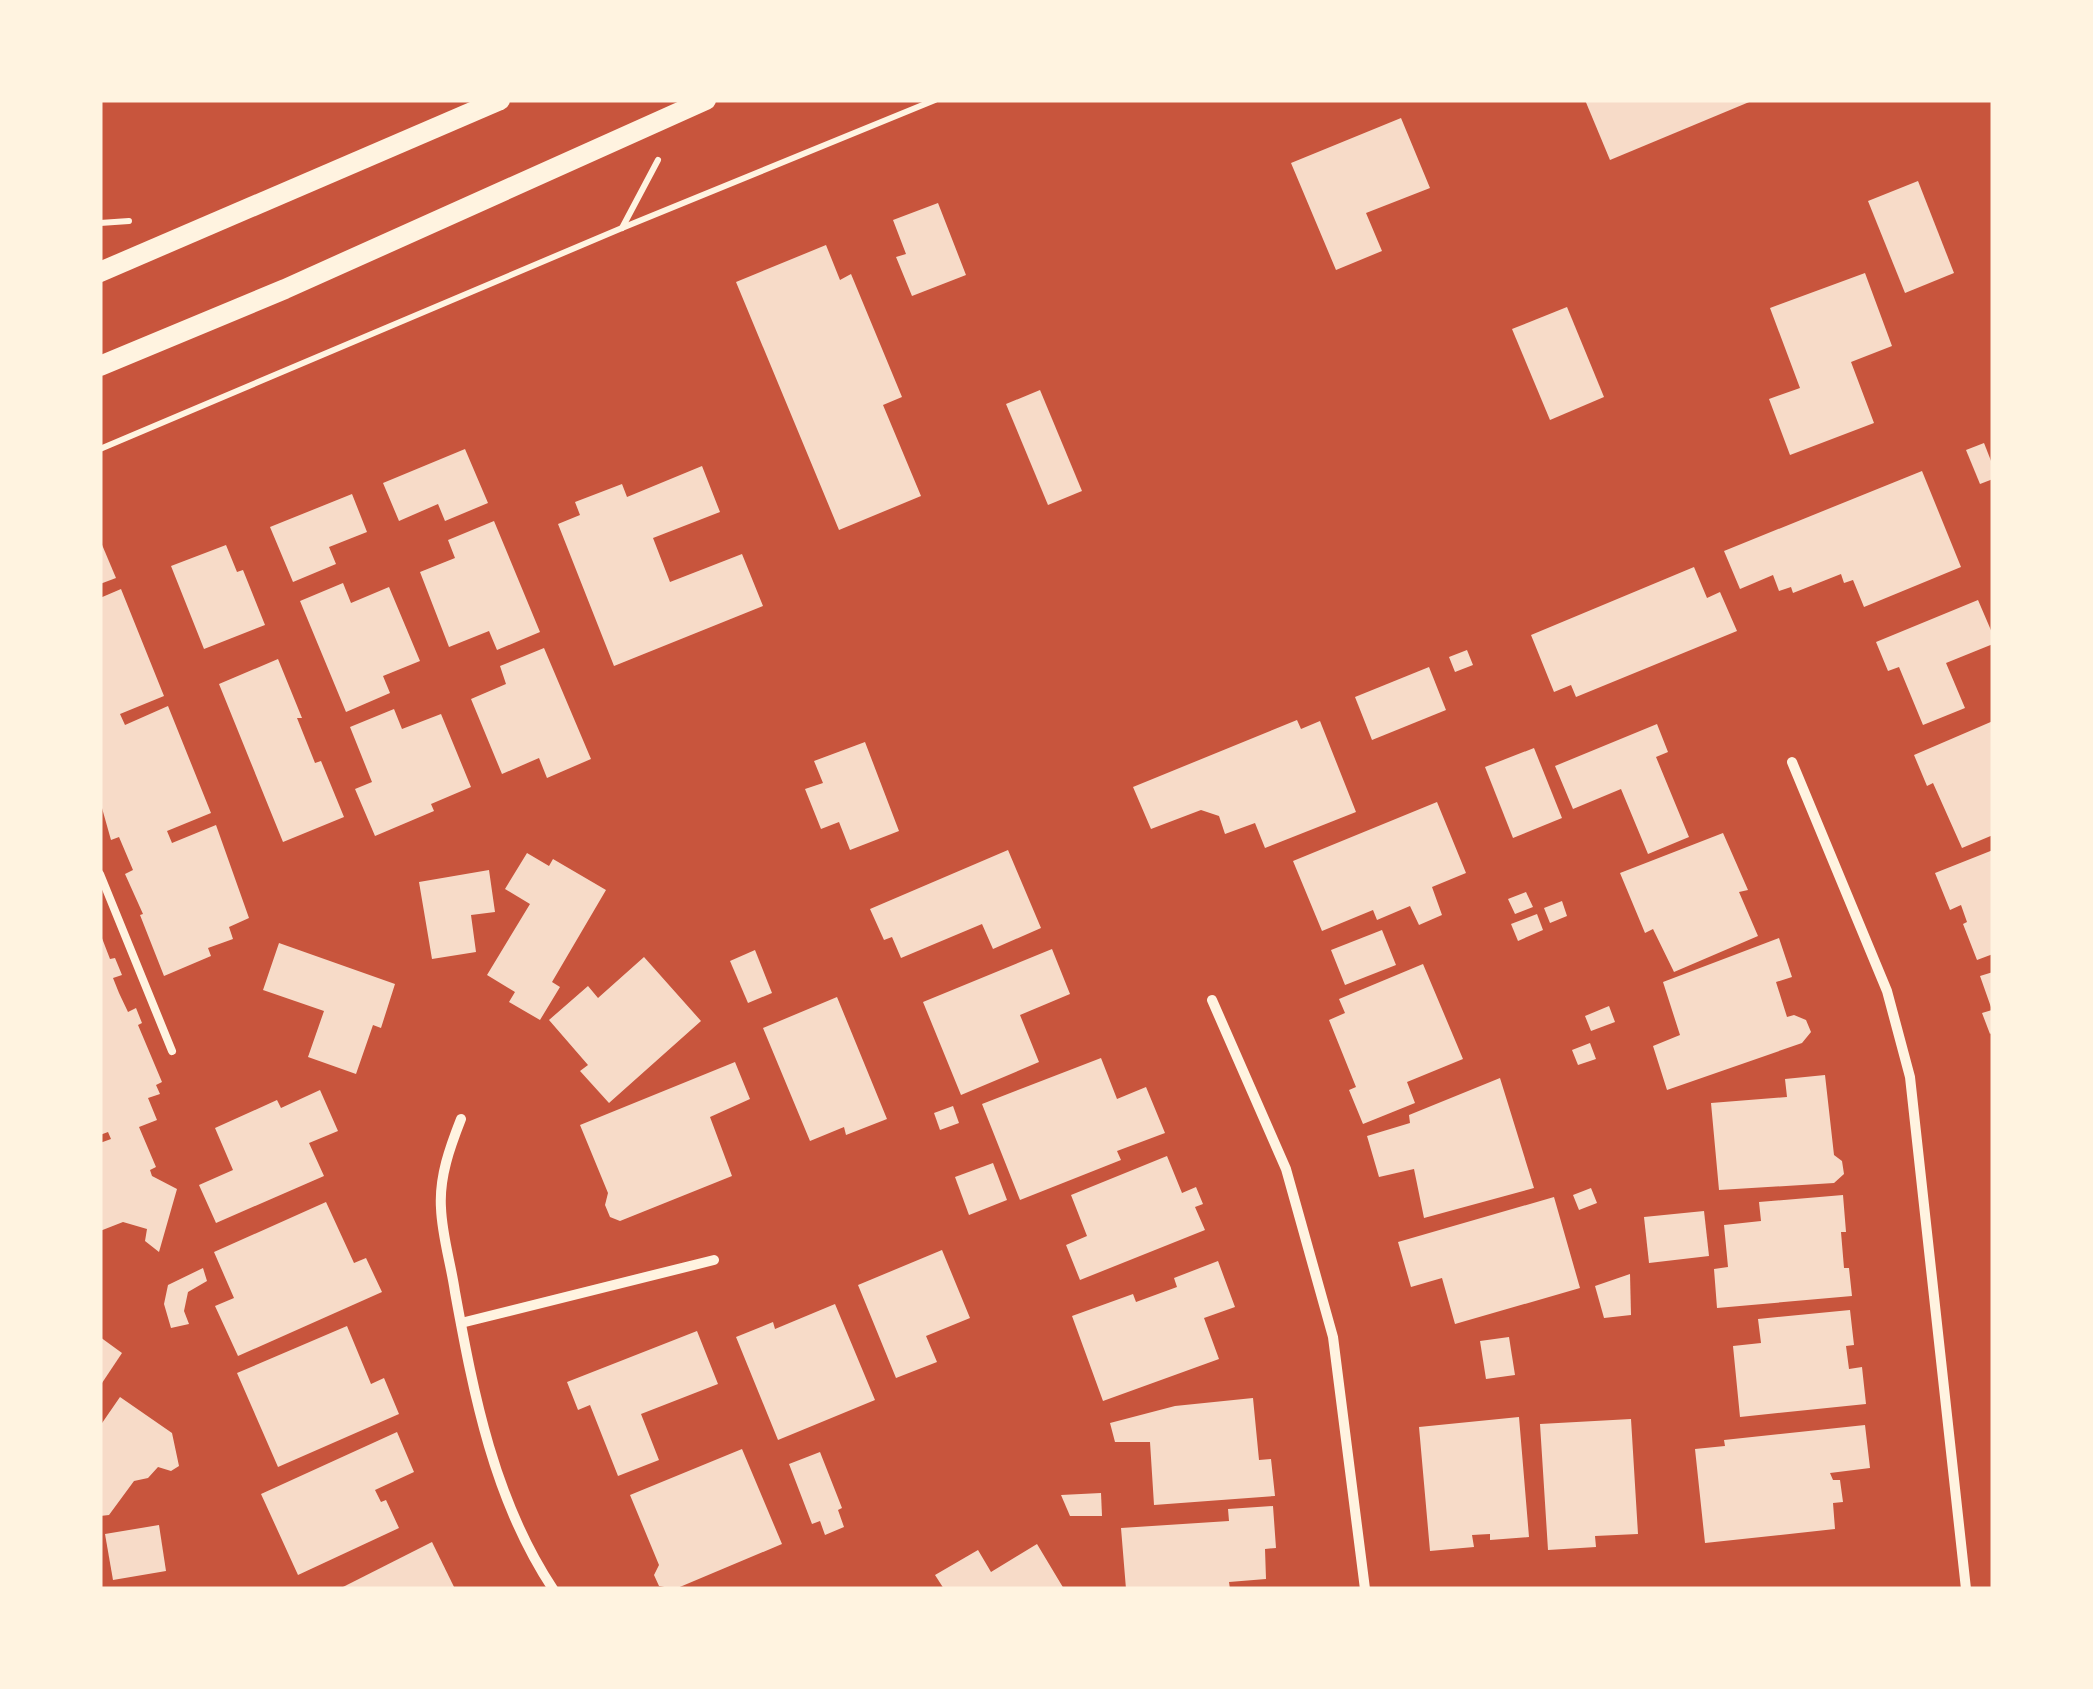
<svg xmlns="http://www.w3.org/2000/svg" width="2093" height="1689" font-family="Literata,serif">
<rect width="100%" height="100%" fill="#c8553d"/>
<g fill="#f7dbc8">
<polygon points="1585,100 1754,100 1610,160"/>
<polygon points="1401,118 1430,188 1366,213 1382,251 1336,270 1291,163"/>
<polygon points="1918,181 1954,273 1905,293 1868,201"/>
<polygon points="938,203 966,275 912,296 896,257 906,254 893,220"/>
<polygon points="826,245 840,280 851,274 902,397 883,405 921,496 839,530 736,282"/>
<polygon points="1865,273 1892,346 1851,362 1874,423 1790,455 1769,399 1800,388 1770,308"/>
<polygon points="1567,307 1604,397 1550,420 1512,329"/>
<polygon points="1040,390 1082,491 1048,505 1006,404"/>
<polygon points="1984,443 1993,466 1993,479 1980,484 1966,450"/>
<polygon points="465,449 488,503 445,521 438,504 399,521 383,483"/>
<polygon points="702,466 720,512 653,538 670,582 742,554 763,606 614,666 558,524 580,515 575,502 622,484 627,497"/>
<polygon points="1922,471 1961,567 1864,607 1853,580 1844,583 1841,574 1793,593 1791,587 1779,591 1773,575 1740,589 1724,551"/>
<polygon points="352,494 367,532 329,547 336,564 293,582 270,527"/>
<polygon points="494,521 540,632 497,650 489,631 449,647 420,572 455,558 448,540"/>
<polygon points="100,540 116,578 100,584"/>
<polygon points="226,545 237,572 243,570 265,625 204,649 171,566"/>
<polygon points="1694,567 1707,598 1720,592 1737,631 1576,697 1571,685 1554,692 1531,635"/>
<polygon points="343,583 351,603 389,587 420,661 383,676 390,693 346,712 300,601"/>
<polygon points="121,589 164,696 120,714 125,725 168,706 211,813 167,831 172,843 216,825 249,918 229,927 233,939 208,948 211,956 164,976 140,915 143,914 125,874 133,870 119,837 111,840 100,801 100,598"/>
<polygon points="1978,600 1993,635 1993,644 1946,663 1965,708 1923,725 1899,667 1888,671 1876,642"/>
<polygon points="544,648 591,759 547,778 539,758 502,774 471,699 506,684 500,666"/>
<polygon points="1467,650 1473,665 1455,672 1449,657"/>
<polygon points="278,659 302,718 297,718 315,763 321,761 344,817 283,842 219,684"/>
<polygon points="1429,667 1446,710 1372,740 1355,697"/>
<polygon points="394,709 402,729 441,714 471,787 431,804 434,811 375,836 355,789 372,782 350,727"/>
<polygon points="1297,720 1301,729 1320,721 1356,812 1265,848 1255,823 1225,834 1219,816 1201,810 1151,829 1133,787"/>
<polygon points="1993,721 1993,835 1962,848 1933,783 1927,786 1914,755"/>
<polygon points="1657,724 1668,752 1656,757 1689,837 1648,854 1621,789 1573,809 1555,766"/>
<polygon points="865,742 899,831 850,850 839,822 821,829 805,789 823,783 814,761"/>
<polygon points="1534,748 1562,818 1513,838 1485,767"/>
<polygon points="1437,802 1466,873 1432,887 1442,915 1419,925 1410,906 1377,920 1373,910 1322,931 1293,861"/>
<polygon points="1723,833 1748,890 1739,892 1758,936 1674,972 1653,929 1645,933 1620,873"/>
<polygon points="1008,850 1041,928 993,949 982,924 901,958 892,937 884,940 870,909"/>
<polygon points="1993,850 1993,954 1977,960 1963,924 1967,922 1961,905 1950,910 1935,873"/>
<polygon points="527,853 549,866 553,859 606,890 552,982 560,987 540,1020 509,1002 515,992 487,975 530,904 505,889"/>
<polygon points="489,870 495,912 471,915 476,952 432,959 419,882"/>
<polygon points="1526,892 1533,907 1515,914 1508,899"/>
<polygon points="1562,901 1567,916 1550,923 1544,908"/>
<polygon points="1537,914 1543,930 1518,941 1511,924"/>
<polygon points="1382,930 1396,965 1345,985 1331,950"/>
<polygon points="100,933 110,959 115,958 122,975 113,978 119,993 128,1012 136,1008 142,1023 138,1025 162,1082 156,1085 160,1094 148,1098 157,1120 139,1127 156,1167 150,1170 152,1176 177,1189 159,1252 145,1241 147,1229 123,1222 100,1231 100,1143 111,1139 108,1132 100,1135"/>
<polygon points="1779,938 1792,977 1776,982 1787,1017 1794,1015 1806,1020 1811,1032 1802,1043 1667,1090 1653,1046 1680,1035 1663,982"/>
<polygon points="279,943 395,984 381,1028 373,1025 356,1074 308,1057 324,1011 263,990"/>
<polygon points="1052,949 1070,994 1020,1015 1039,1062 961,1095 923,1002"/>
<polygon points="755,950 772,993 748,1003 730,961"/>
<polygon points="644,957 701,1021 609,1103 580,1071 588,1065 549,1020 588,986 598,998"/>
<polygon points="1423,964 1463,1059 1407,1082 1415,1103 1363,1124 1349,1090 1356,1087 1329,1020 1345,1013 1339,999"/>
<polygon points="1993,972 1993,1032 1990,1034 1982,1013 1992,1010 1980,976"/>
<polygon points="837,997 887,1119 846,1135 844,1127 810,1141 763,1028"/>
<polygon points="1609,1006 1615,1022 1591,1031 1585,1016"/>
<polygon points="1590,1043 1596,1059 1578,1065 1572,1050"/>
<polygon points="1101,1058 1117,1099 1146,1087 1165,1133 1117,1151 1121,1160 1020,1200 982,1104"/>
<polygon points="735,1062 750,1099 710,1117 732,1176 620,1221 610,1217 605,1205 608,1193 580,1125"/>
<polygon points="1825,1075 1834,1155 1842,1161 1844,1174 1834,1183 1719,1190 1711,1103 1787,1097 1785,1079"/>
<polygon points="1500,1078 1534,1188 1424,1218 1414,1169 1379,1177 1367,1136 1410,1123 1409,1115"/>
<polygon points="320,1090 338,1131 309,1143 324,1176 216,1223 199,1185 233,1170 215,1128 277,1100 281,1108"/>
<polygon points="953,1106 959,1123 940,1130 934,1113"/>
<polygon points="1167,1156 1182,1193 1196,1187 1203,1204 1195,1207 1205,1230 1080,1280 1066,1245 1087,1236 1071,1195"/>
<polygon points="993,1163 1007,1200 969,1215 955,1177"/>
<polygon points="1591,1188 1597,1203 1579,1210 1573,1195"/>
<polygon points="1843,1195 1846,1232 1841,1232 1844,1268 1849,1268 1852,1296 1717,1308 1714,1269 1728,1267 1724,1225 1761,1221 1759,1202"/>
<polygon points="1554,1197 1580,1288 1455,1324 1442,1278 1411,1287 1398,1242"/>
<polygon points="326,1202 354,1263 366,1258 382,1292 238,1356 215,1306 234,1298 214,1252"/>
<polygon points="1704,1211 1709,1256 1649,1263 1644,1217"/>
<polygon points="942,1250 970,1318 926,1336 937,1362 896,1378 858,1285"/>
<polygon points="1218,1261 1235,1307 1204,1318 1219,1359 1103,1401 1072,1316 1133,1294 1136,1302 1177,1287 1174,1278"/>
<polygon points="203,1268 207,1281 188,1292 184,1311 189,1324 171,1328 164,1304 168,1285"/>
<polygon points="1630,1274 1631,1315 1604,1318 1595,1286"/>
<polygon points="835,1304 875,1400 778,1440 736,1337 773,1322 775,1329"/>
<polygon points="1850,1310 1854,1345 1846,1346 1849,1369 1862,1367 1866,1404 1740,1417 1733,1346 1761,1343 1758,1319"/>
<polygon points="347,1326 371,1384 384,1378 399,1414 278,1467 237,1373"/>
<polygon points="697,1331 718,1384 641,1414 659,1460 618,1476 590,1405 578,1410 567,1382"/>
<polygon points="100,1337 122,1353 100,1386"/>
<polygon points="1509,1337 1515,1375 1486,1379 1480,1341"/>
<polygon points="120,1397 172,1433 179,1466 171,1471 158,1467 148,1478 134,1481 109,1515 100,1516 100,1426"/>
<polygon points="1253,1398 1259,1460 1271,1459 1275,1496 1154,1505 1150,1442 1115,1442 1110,1423 1175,1406"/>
<polygon points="1519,1417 1529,1537 1490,1540 1490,1534 1472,1535 1474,1547 1430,1551 1419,1427"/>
<polygon points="1631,1419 1638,1534 1595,1536 1596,1547 1548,1550 1540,1424"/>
<polygon points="1865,1425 1870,1468 1830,1473 1833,1480 1840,1480 1843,1502 1833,1503 1835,1529 1705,1543 1695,1449 1725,1446 1724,1440"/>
<polygon points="397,1432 414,1472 375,1490 381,1502 386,1500 399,1528 298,1575 261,1494"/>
<polygon points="742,1449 782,1544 675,1589 659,1586 654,1575 659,1565 630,1495"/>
<polygon points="820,1452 842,1508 838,1510 844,1527 825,1535 820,1521 812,1524 789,1464"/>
<polygon points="1101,1493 1102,1516 1070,1516 1061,1495"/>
<polygon points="1273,1506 1276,1548 1265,1549 1266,1579 1229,1582 1230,1589 1126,1589 1121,1528 1229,1521 1228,1509"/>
<polygon points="159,1525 166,1571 113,1580 105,1534"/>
<polygon points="432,1542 455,1589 339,1589"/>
<polygon points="1037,1544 1064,1589 944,1589 935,1575 978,1550 991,1572"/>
</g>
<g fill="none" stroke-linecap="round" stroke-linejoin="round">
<g stroke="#fff3e0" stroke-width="6">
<polyline points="100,223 129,221"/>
<polyline points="622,228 658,160"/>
<polyline points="100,449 622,228 935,100"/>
</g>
<polyline stroke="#fff3e0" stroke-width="8" points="100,874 172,1051"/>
<g stroke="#fff3e0" stroke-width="10">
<polyline points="1792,762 1887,991 1910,1077 1966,1589"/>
<polyline points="1212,1000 1286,1169 1333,1337 1365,1589"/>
<path d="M461,1119C450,1147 439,1177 441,1208C442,1236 451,1264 455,1292C474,1396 494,1500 553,1589"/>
<polyline points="461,1323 714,1260"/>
</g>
<g stroke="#fff3e0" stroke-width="20">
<polyline points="100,272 500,100"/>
<polyline points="100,366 285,289 706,100"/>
</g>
</g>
<rect width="2093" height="1689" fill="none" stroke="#fff3e0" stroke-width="205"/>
</svg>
